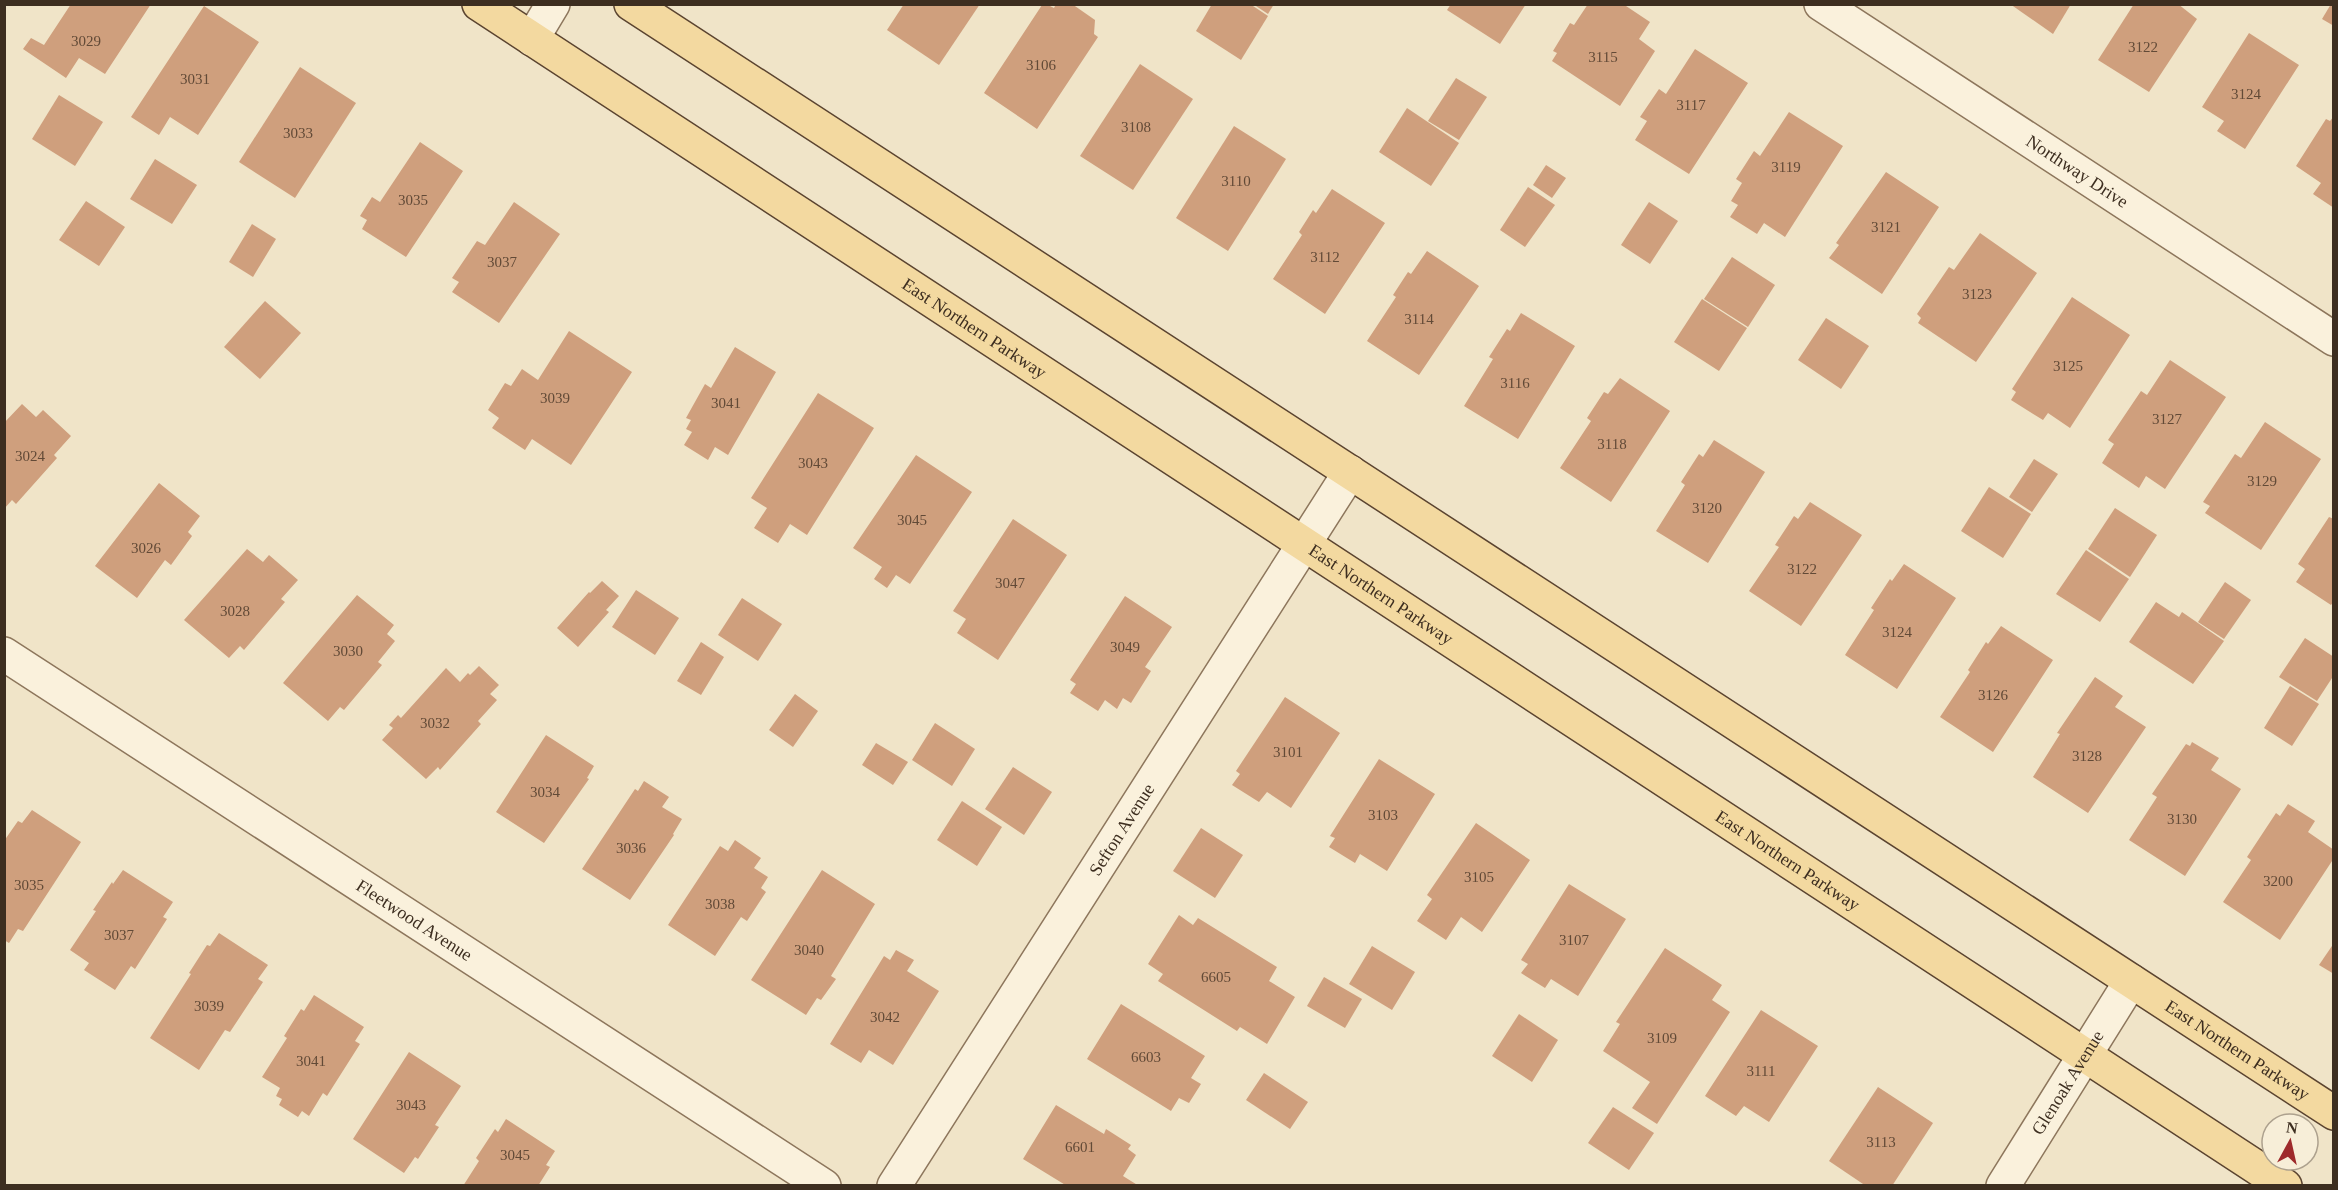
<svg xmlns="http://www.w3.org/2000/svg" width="2338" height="1190" font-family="Georgia,serif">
<rect width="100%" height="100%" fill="#f0e4c8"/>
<g fill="#cf9f7d">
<polygon points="71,4 151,4 105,74 79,58 66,78 23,49 31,38 44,45"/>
<polygon points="904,4 980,4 939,65 887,30"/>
<polygon points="1056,4 1072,4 1095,20 1094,34 1098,37 1037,129 984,93 1042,5 1048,5 1054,8"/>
<polygon points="1212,4 1250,4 1268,16 1241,60 1196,31"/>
<polygon points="1253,4 1274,4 1268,14"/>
<polygon points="1451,4 1526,4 1500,44 1447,10"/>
<polygon points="1588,4 1623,4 1650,22 1639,39 1655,51 1620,106 1552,61 1557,53 1553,51 1570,23 1574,25"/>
<polygon points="2010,4 2071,4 2053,34"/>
<polygon points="2134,4 2178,4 2197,19 2149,92 2098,60"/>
<polygon points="2331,4 2334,4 2334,26 2322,19"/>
<polygon points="204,6 259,42 198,135 170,117 159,135 131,117"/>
<polygon points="2249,33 2299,65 2245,149 2217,131 2224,121 2202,107"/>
<polygon points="1695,49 1748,83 1689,174 1635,140 1647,121 1640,117 1659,89 1666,94"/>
<polygon points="1140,64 1193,99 1133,190 1080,156"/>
<polygon points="300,67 356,103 295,198 239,162"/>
<polygon points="1456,78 1487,97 1459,140 1428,121"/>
<polygon points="59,95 103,122 75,166 32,139"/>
<polygon points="1407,108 1459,143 1431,186 1379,152"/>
<polygon points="1789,112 1843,146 1785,237 1764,223 1757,234 1730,217 1738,205 1731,201 1742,183 1736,179 1754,151 1760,156"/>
<polygon points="2334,116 2334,208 2313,194 2321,183 2296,166 2326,119 2330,121"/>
<polygon points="1234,126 1286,159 1228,251 1176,218"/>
<polygon points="420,142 463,171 406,257 362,229 367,220 360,216 372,197 380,202"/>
<polygon points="155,159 197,185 172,224 130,199"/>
<polygon points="1546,165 1566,178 1552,198 1533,185"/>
<polygon points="1886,172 1939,207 1882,294 1829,258 1839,245 1836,243"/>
<polygon points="1528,187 1555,205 1525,247 1500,230"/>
<polygon points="1332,189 1385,223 1325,314 1273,279 1302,235 1299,232 1313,210 1316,213"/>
<polygon points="86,201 125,227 99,266 59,240"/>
<polygon points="514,202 560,234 499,323 452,292 459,282 452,278 477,241 485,245"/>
<polygon points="1649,202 1678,221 1650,264 1621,245"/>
<polygon points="252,224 276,239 253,277 229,262"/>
<polygon points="1980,233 2037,273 1976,362 1918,323 1921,318 1917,314 1949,267 1954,270"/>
<polygon points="1427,251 1479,286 1419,375 1367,341 1396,297 1393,295 1408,272 1411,274"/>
<polygon points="1732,257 1775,285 1748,327 1704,299"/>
<polygon points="2072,297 2130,335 2070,428 2048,413 2043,420 2011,400 2016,392 2012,389"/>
<polygon points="1702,299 1747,328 1719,371 1674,342"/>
<polygon points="265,301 301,333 260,379 224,347"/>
<polygon points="1521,313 1575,346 1518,439 1464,406 1493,359 1489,357 1507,329 1510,331"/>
<polygon points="1826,318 1869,346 1841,389 1798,360"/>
<polygon points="569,331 632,372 571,465 532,439 525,450 492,428 499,418 488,410 505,383 511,386 522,369 538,380"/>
<polygon points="735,347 776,372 728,455 715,447 708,460 684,445 692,432 686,429 691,420 686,418 705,384 711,388"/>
<polygon points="2170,360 2226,397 2165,489 2146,476 2139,488 2102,463 2114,444 2108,440 2141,391 2147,395"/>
<polygon points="1620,378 1670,411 1611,502 1560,468 1591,421 1587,418 1604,392 1608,394"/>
<polygon points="818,393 874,428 807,535 790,524 778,543 754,528 767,508 751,498"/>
<polygon points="22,404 36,417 43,410 71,436 54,455 57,458 16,504 12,500 4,509 4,423"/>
<polygon points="2265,422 2321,459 2261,550 2205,513 2210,506 2203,502 2235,454 2241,458"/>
<polygon points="1714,440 1765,472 1708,563 1656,531 1685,485 1681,482 1699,454 1703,457"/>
<polygon points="916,455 972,492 910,584 896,575 887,588 874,579 882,567 853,548"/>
<polygon points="2034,459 2058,474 2032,512 2009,497"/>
<polygon points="159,483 200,516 188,532 192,536 171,565 165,560 137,598 95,566"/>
<polygon points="1989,487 2031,514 2003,558 1961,531"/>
<polygon points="1810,502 1862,535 1801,626 1749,591 1779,547 1775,545 1794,516 1798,519"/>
<polygon points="2115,508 2157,535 2130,577 2088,549"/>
<polygon points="2329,517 2334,519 2334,601 2331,605 2296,582 2305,569 2298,564"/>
<polygon points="1013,519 1067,555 998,660 957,633 966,619 953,611"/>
<polygon points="247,549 263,562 269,555 298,580 281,599 285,602 244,650 240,646 229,658 184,620"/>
<polygon points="2086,550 2129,579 2100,622 2056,594"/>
<polygon points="1904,564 1956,598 1897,689 1845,655 1874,610 1871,608 1890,579 1892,581"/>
<polygon points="602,581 619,596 606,610 609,612 578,647 557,628 589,592 590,593"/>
<polygon points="2225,582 2251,600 2224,639 2198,622"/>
<polygon points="636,590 679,618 655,655 612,627"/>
<polygon points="357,595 394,625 387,634 395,641 378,662 382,665 344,710 340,707 328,721 283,683"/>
<polygon points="1125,596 1172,627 1145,667 1151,671 1131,703 1123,698 1117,709 1105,700 1098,711 1070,693 1076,684 1070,680"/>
<polygon points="742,598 782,624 758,661 718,635"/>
<polygon points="2156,602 2179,617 2182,612 2224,641 2193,684 2129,642"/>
<polygon points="2001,626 2053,660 1993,752 1940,717 1970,672 1968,670 1986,642 1988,644"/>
<polygon points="2305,638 2334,657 2334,675 2317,701 2279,677"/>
<polygon points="701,642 724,657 701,695 677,681"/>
<polygon points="479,666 499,685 490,694 497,700 478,721 481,724 440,770 438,767 426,779 382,740 393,728 389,725 398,715 401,718 446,668 460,682 468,673 470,675"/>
<polygon points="2095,677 2123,696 2115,707 2146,727 2088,813 2033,777 2060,734 2057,733"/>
<polygon points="2290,686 2319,704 2292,746 2264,728"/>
<polygon points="795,694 818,711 793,747 769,730"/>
<polygon points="1285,697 1340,733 1291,808 1267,792 1259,802 1232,785 1240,774 1236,771"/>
<polygon points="935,723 975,749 952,786 912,760"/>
<polygon points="546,735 594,766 587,778 589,779 544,843 496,812"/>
<polygon points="2192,742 2219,758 2211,770 2241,789 2185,876 2129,840 2157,797 2152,794 2186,744 2190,746"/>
<polygon points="876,743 908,762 893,785 862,765"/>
<polygon points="1379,759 1435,794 1387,871 1360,854 1355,863 1329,847 1335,838 1330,836"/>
<polygon points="1013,767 1052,792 1024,835 985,809"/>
<polygon points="644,781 669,797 662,807 682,819 673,834 674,835 630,900 582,869 635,789 638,791"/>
<polygon points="962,801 1002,827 977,866 937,840"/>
<polygon points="2288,804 2315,821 2308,832 2334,850 2334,858 2280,940 2223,902 2251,860 2247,857 2276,813 2280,816"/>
<polygon points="32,810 81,842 23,931 18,929 9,943 4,940 4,841 18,821 22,823"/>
<polygon points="1476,823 1530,860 1482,932 1461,917 1446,940 1417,921 1432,899 1427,895"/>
<polygon points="1201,828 1243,855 1215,898 1173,871"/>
<polygon points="735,840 761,858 754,868 768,877 761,888 766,892 747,921 741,917 715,956 668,925 720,846 728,851"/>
<polygon points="123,870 173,902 163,917 167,919 135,969 131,966 115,990 84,970 89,963 70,950 96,911 93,910 112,882 113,884"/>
<polygon points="822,870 875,904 831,976 836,979 821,1000 817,998 806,1015 751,980"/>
<polygon points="1569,884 1626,919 1578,996 1551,979 1545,988 1521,973 1528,964 1521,960"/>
<polygon points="1179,915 1193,925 1198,918 1277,967 1269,981 1295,997 1267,1044 1240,1027 1237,1031 1158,981 1163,974 1148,964"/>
<polygon points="219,933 268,965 258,979 263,982 230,1032 225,1030 199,1070 150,1038 191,974 189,973 207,945 210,946"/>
<polygon points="2334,943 2334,974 2319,965"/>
<polygon points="1372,946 1415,972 1392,1010 1349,984"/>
<polygon points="1665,948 1722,985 1712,1000 1730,1012 1657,1124 1632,1108 1650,1082 1603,1051 1620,1024 1616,1022"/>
<polygon points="896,950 914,960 907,971 939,991 893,1065 869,1050 861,1063 830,1044 884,956 890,960"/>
<polygon points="1324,977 1362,999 1345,1028 1307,1006"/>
<polygon points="314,995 364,1027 355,1041 360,1044 327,1096 323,1093 309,1116 302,1111 298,1117 279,1105 282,1099 276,1096 280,1088 262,1077 287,1038 284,1036 301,1009 304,1011"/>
<polygon points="1121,1004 1205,1056 1191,1078 1201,1084 1189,1103 1179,1098 1171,1111 1087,1059"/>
<polygon points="1761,1010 1818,1046 1769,1122 1744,1106 1736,1116 1705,1096"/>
<polygon points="1519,1014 1558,1040 1532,1082 1492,1056"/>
<polygon points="409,1052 461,1086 435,1125 439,1127 418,1159 415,1157 404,1173 353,1139"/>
<polygon points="1264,1073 1308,1102 1290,1129 1246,1100"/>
<polygon points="1878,1087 1933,1123 1892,1186 1866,1186 1829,1161"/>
<polygon points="1056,1105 1104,1134 1106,1129 1131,1145 1128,1149 1136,1155 1123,1176 1139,1186 1067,1186 1023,1159"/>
<polygon points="1613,1107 1654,1133 1629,1170 1588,1143"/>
<polygon points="506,1119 555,1151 546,1165 550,1167 538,1186 463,1186 479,1161 476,1158 495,1129 498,1132"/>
</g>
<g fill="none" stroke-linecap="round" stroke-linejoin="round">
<g stroke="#8d765c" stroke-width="36">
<g id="minor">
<path id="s1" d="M1821,4L2334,339"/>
<polyline points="532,39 553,4"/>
<path id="s2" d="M4,654L824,1186"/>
<path id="s3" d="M894,1186L1350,472"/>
<path id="s4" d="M2003,1186L2131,981"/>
</g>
</g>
<g stroke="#5b4430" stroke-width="36">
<g id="major">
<path id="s5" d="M479,4L2285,1186"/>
<path id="s6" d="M631,4L2334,1113"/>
</g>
</g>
<use href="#minor" stroke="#faf1dc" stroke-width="33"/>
<use href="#major" stroke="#f3d9a0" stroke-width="33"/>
</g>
<g text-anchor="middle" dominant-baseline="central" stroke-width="6" stroke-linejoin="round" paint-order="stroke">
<g font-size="15" fill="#624a37">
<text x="86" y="41">3029</text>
<text x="2143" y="47">3122</text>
<text x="1603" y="57">3115</text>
<text x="1041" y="65">3106</text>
<text x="195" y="79">3031</text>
<text x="2246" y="94">3124</text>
<text x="1691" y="105">3117</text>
<text x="1136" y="127">3108</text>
<text x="298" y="133">3033</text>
<text x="1786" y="167">3119</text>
<text x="1236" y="181">3110</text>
<text x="413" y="200">3035</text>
<text x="1886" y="227">3121</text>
<text x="1325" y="257">3112</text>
<text x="502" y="262">3037</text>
<text x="1977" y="294">3123</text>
<text x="1419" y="319">3114</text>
<text x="2068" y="366">3125</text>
<text x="1515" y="383">3116</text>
<text x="555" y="398">3039</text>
<text x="726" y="403">3041</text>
<text x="2167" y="419">3127</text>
<text x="1612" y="444">3118</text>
<text x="30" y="456">3024</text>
<text x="813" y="463">3043</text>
<text x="2262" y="481">3129</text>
<text x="1707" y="508">3120</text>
<text x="912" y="520">3045</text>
<text x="146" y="548">3026</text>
<text x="1802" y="569">3122</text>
<text x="1010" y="583">3047</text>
<text x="235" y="611">3028</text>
<text x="1897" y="632">3124</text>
<text x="1125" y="647">3049</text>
<text x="348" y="651">3030</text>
<text x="1993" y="695">3126</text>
<text x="435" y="723">3032</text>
<text x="1288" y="752">3101</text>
<text x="2087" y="756">3128</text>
<text x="545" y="792">3034</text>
<text x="1383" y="815">3103</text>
<text x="2182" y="819">3130</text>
<text x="631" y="848">3036</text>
<text x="1479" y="877">3105</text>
<text x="2278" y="881">3200</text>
<text x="29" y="885">3035</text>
<text x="720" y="904">3038</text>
<text x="119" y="935">3037</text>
<text x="1574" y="940">3107</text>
<text x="809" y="950">3040</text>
<text x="1216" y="977">6605</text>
<text x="209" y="1006">3039</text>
<text x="885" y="1017">3042</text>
<text x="1662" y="1038">3109</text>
<text x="1146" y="1057">6603</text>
<text x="311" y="1061">3041</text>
<text x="1761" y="1071">3111</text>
<text x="411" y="1105">3043</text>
<text x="1881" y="1142">3113</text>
<text x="1080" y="1147">6601</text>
<text x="515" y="1155">3045</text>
</g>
<g font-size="18" fill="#3d2e20" stroke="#f7eed8">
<text stroke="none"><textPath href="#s1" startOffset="306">Northway Drive</textPath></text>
<text stroke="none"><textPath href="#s5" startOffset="592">East Northern Parkway</textPath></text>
<text stroke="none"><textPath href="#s5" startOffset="1078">East Northern Parkway</textPath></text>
<text stroke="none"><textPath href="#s3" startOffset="423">Sefton Avenue</textPath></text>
<text stroke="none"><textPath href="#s5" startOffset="1564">East Northern Parkway</textPath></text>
<text stroke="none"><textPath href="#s2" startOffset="489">Fleetwood Avenue</textPath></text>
<text stroke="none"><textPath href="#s6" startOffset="1917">East Northern Parkway</textPath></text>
<text stroke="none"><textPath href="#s4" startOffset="122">Glenoak Avenue</textPath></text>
</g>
</g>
<rect width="2338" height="1190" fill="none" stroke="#3d2e20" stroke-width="12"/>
<g transform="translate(2290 1142) rotate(8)"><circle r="28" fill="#f7eed8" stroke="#ada18e" stroke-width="1.5"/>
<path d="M0-4.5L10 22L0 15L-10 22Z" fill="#9e2a2b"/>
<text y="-9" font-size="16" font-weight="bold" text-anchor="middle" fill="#3d2e20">N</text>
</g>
</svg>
